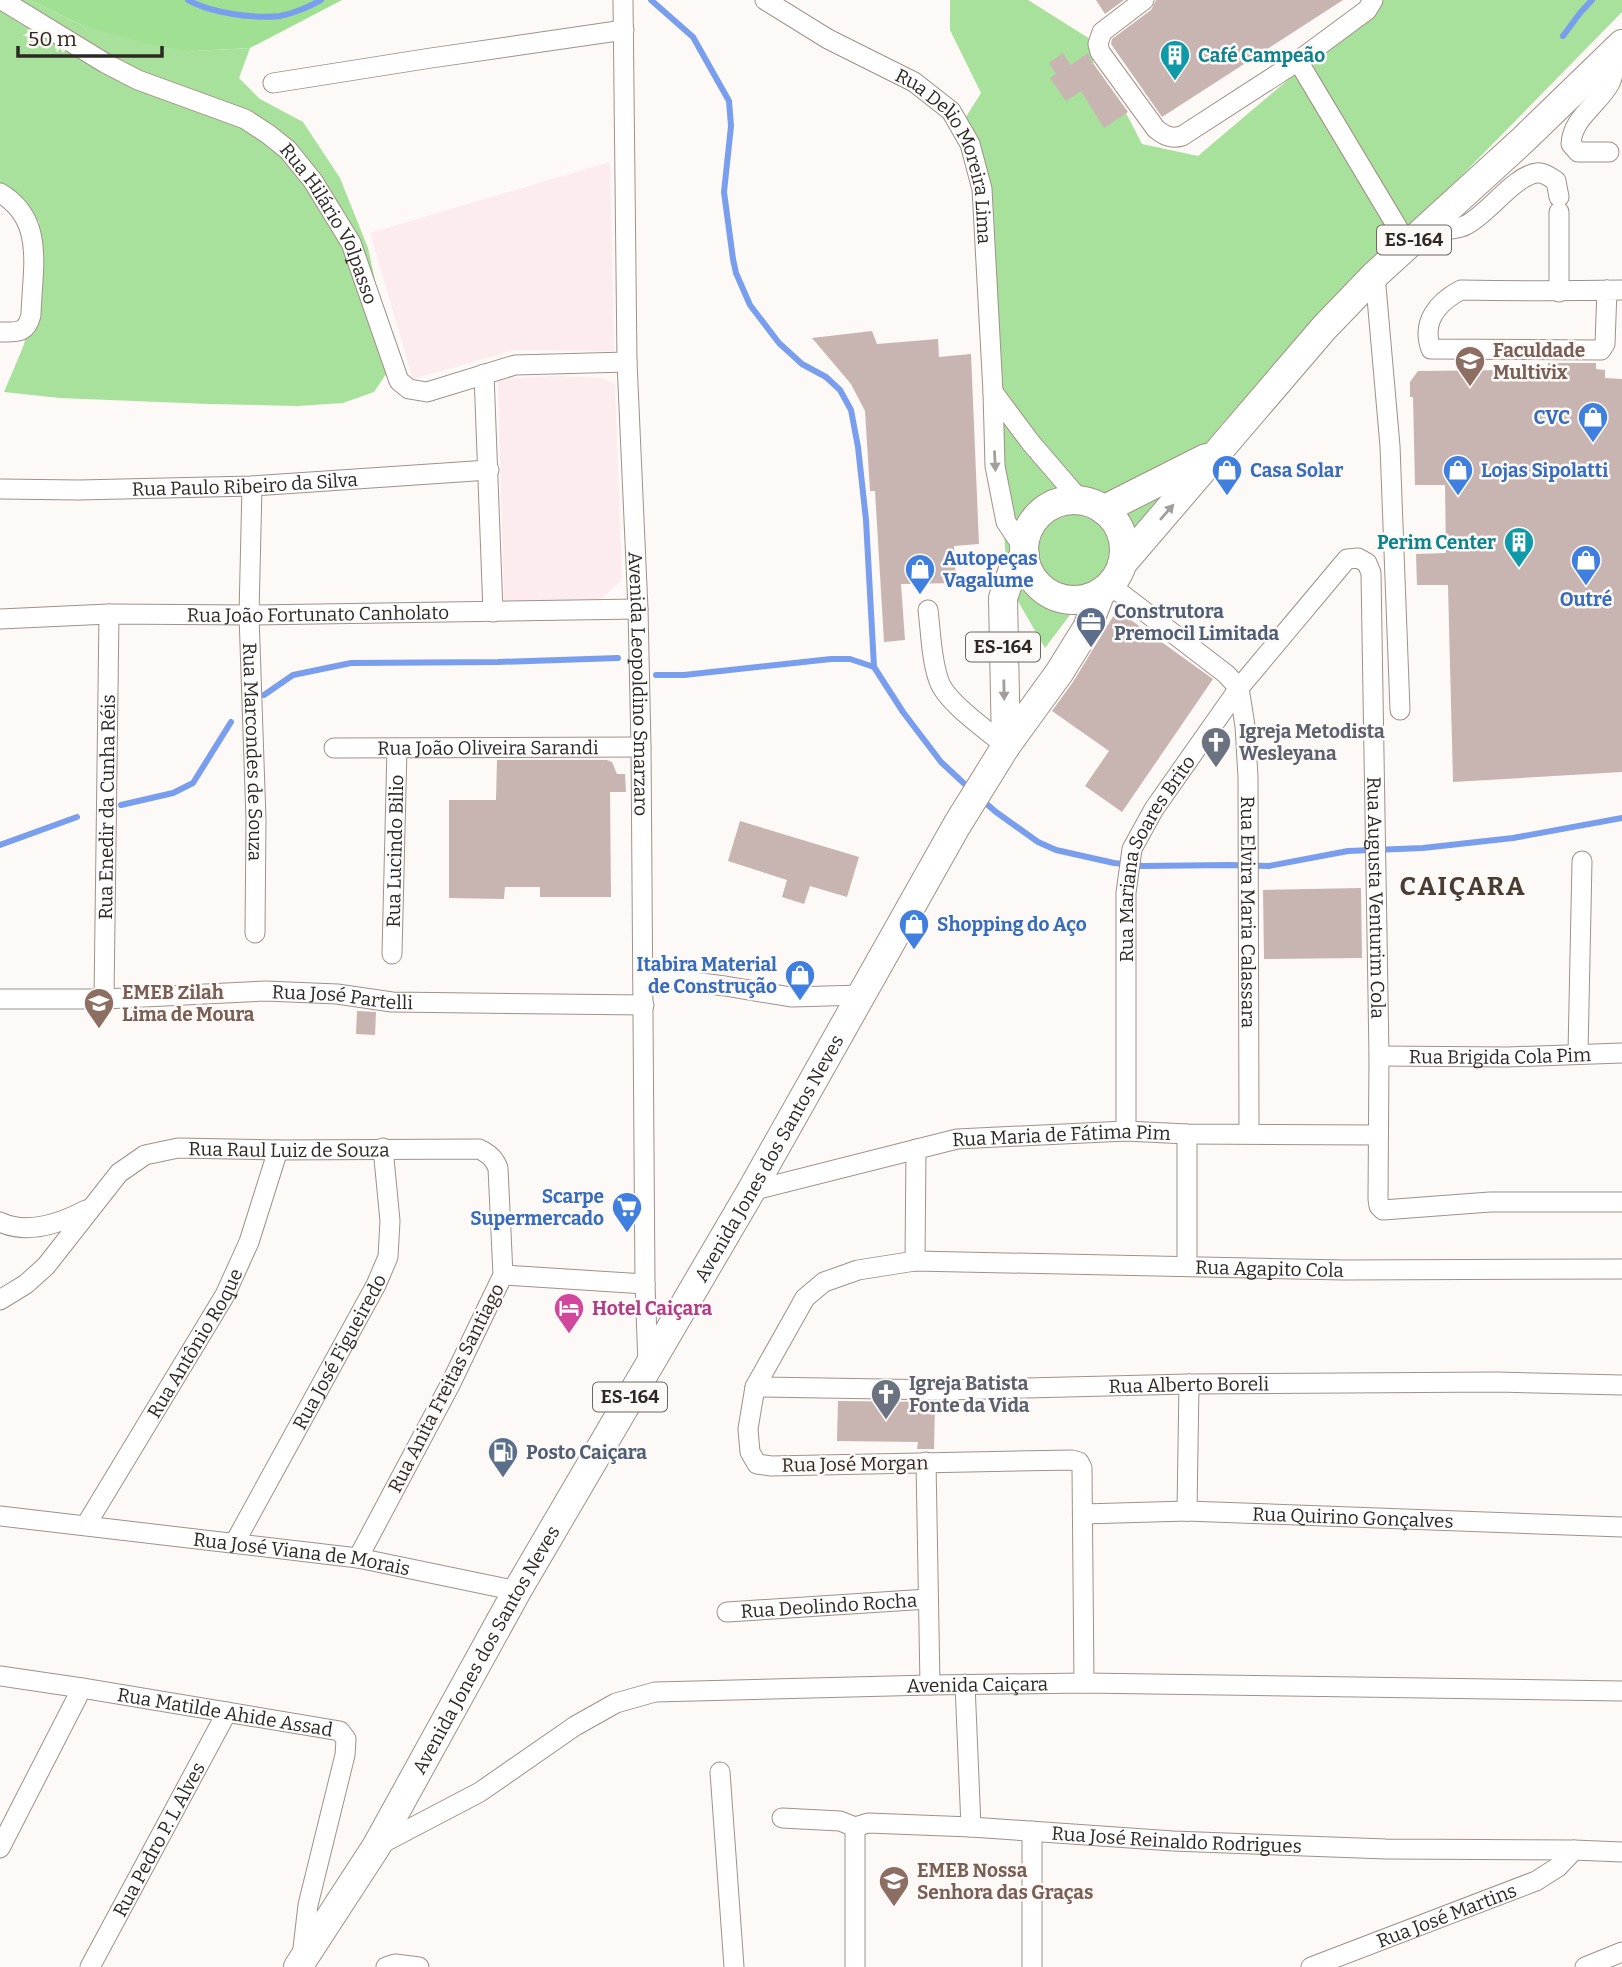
<svg xmlns="http://www.w3.org/2000/svg" width="1622" height="1967" font-family="Bitter,serif">
<rect width="100%" height="100%" fill="#fdf9f7"/>
<g fill="#fcecee">
<polygon points="610,162 614,351 514,350 413,379 370,233"/>
<polygon points="554,376 602,378 615,384 622,580 595,604 504,604 498,379"/>
</g>
<g fill="#a7e19b">
<polygon points="0,0 30,0 82,25 194,51 250,48 239,78 260,99 303,122 340,178 368,248 384,321 390,368 374,392 343,403 297,406 209,404 60,398 4,392 23,347 37,302 39,222 0,188"/>
<polygon points="950,0 1028,0 1090,39 1095,73 1127,115 1142,144 1198,156 1382,0 1622,0 1622,12 1265,376 1222,424 1140,522 1045,648 1007,582 999,446 992,238 964,120 981,93 950,30"/>
</g>
<polygon fill="#9fe092" points="30,0 342,0 250,48 194,51 158,46 82,25"/>
<g fill="none" stroke-linecap="round" stroke-linejoin="round">
<g stroke="#799eee" stroke-width="6">
<path d="M188,0C210,13 255,19 280,16C294,13 309,7 321,0"/>
<polyline points="651,0 693,37 729,101 731,126 724,192 733,259 736,273 750,305 779,343 802,364 826,377 840,390 851,410 858,447 866,520 874,667 903,712 941,762 970,789"/>
<polyline points="1563,36 1580,13 1592,0"/>
<polyline points="656,675 684,675 831,659 850,659 874,667"/>
<polyline points="264,695 293,675 351,663 498,662 618,658"/>
<polyline points="981,799 996,812 1038,842 1056,850 1114,863 1143,866 1228,865 1269,866 1348,851 1423,848 1513,838 1622,818"/>
<polyline points="121,805 173,793 193,783 231,722"/>
<polyline points="0,845 77,817"/>
</g>
</g>
<g fill="#c8b5b2">
<polygon points="1096,0 1124,0 1105,14"/>
<polygon points="1156,0 1343,0 1162,117 1111,44 1112,39 1151,10"/>
<polygon points="1063,53 1071,65 1088,53 1090,59 1128,112 1104,128 1081,91 1066,101 1050,78 1056,74 1049,63"/>
<polygon points="872,331 877,344 938,339 939,357 971,354 979,544 954,546 956,583 901,584 905,640 884,642 875,491 870,491 865,411 851,384 812,338"/>
<polygon points="1548,363 1596,363 1596,369 1605,370 1605,378 1622,379 1622,772 1453,782 1448,585 1417,585 1416,554 1446,553 1445,485 1415,485 1413,397 1410,397 1410,382 1418,371 1508,370 1509,380 1544,379 1545,370 1548,370"/>
<polygon points="1117,610 1213,679 1122,812 1085,786 1109,751 1052,711 1073,682"/>
<polygon points="497,760 607,760 612,762 617,774 625,774 626,792 610,792 611,897 540,897 540,887 505,887 504,899 449,898 449,800 496,800"/>
<polygon points="740,821 859,857 847,897 810,886 804,904 782,897 787,880 728,861"/>
<polygon points="1361,888 1362,958 1264,959 1263,890"/>
<polygon points="357,1011 376,1012 375,1035 356,1034"/>
<polygon points="838,1401 935,1402 934,1449 917,1449 918,1442 837,1441"/>
</g>
<g fill="none" stroke-linecap="round" stroke-linejoin="round">
<g stroke="#a19188" stroke-width="21">
<g id="minor">
<path id="s1" d="M2,0L105,63L138,80L245,119L268,134L288,150L313,181L351,243L399,381L409,389L427,392L515,365L627,362"/>
<path id="s2" d="M623,0L627,362L638,609L641,747L645,1284L648,1365"/>
<path id="s3" d="M765,0L828,39L914,82L951,111L970,144L982,189L993,392L995,466L1006,522L1024,549"/>
<path d="M1144,0L1102,32L1098,44L1100,52L1156,129C1165,136 1171,139 1182,136L1298,61L1367,10L1373,0"/>
<polyline points="1298,61 1408,245"/>
<polyline points="273,83 431,58 624,30"/>
<path d="M1609,152H1578L1571,144C1572,118 1599,104 1610,83C1615,73 1615,60 1617,49"/>
<path d="M0,193C46,220 32,269 31,315C26,334 17,332 0,332"/>
<path d="M1423,231C1436,229 1455,231 1466,225C1487,215 1515,175 1537,173C1544,172 1550,177 1556,181L1559,197"/>
<polyline points="1375,275 1390,446 1400,710"/>
<path d="M1607,290L1605,344L1601,350L1431,349C1421,322 1438,302 1461,290C1515,291 1568,291 1622,290"/>
<polyline points="1559,292 1559,212"/>
<polyline points="484,374 493,612"/>
<polyline points="993,392 1031,443 1081,501"/>
<path id="s4" d="M252,486L249,615L256,820L255,933"/>
<path id="s5" d="M0,489L79,490L252,486L489,470"/>
<path id="s6" d="M1110,585L1226,674L1239,688L1245,726L1248,777L1249,1133"/>
<path d="M928,610C931,633 931,659 939,681C946,702 988,731 1006,746"/>
<path id="s7" d="M0,619L109,614L249,615L638,609"/>
<path id="s8" d="M334,748L641,747"/>
<path id="s9" d="M392,954L397,748"/>
<polyline points="643,976 725,986 791,997 862,995"/>
<path id="s10" d="M0,999H104L266,991L337,994L392,1002L644,1005"/>
<path id="s11" d="M104,999L109,614"/>
<polyline points="1578,1053 1582,861"/>
<path id="s12" d="M1379,1056L1508,1057L1622,1053"/>
<path id="s13" d="M1126,1131V893L1132,849L1154,809L1239,688L1347,559L1358,558L1367,563L1371,573L1379,1056L1378,1199L1379,1206L1383,1210L1490,1202H1622"/>
<polyline points="1187,1134 1187,1266"/>
<path id="s14" d="M751,1191L957,1139L1126,1131L1187,1134L1378,1135"/>
<path d="M0,1222C27,1235 61,1223 86,1210"/>
<polyline points="915,1261 916,1149"/>
<polyline points="503,1275 645,1284"/>
<path id="s15" d="M0,1300L26,1284L46,1266L119,1173L145,1155L178,1148L278,1150L479,1149C489,1154 494,1158 498,1168L503,1275L451,1383L358,1558"/>
<path id="s16" d="M755,1387L944,1390L1189,1384L1497,1382L1622,1385"/>
<polyline points="926,1462 930,1685"/>
<polyline points="1187,1511 1189,1384"/>
<path id="s17" d="M1083,1514L1187,1511L1622,1527"/>
<path id="s18" d="M0,1516L358,1558L517,1591"/>
<path id="s19" d="M86,1525L225,1295L249,1242L278,1150"/>
<path id="s20" d="M235,1542L376,1285L388,1257L390,1221L383,1148"/>
<path id="s21" d="M727,1612L928,1599"/>
<path id="s22" d="M0,1676L82,1688L340,1731L346,1739L345,1755L308,1905L302,1957"/>
<path id="s23" d="M1084,1683L1082,1468L1079,1462L1072,1460L771,1466L757,1464L750,1452L748,1429L755,1387L805,1298L824,1282L858,1270L915,1261L1344,1270L1622,1269"/>
<polyline points="965,1684 971,1827"/>
<polyline points="720,1772 734,1967"/>
<path id="s24" d="M782,1818L840,1821L855,1827L868,1823L971,1827L1173,1841L1386,1849L1574,1850L1622,1852"/>
<polyline points="1032,1831 1032,1967"/>
<path id="s25" d="M377,1846L480,1792L575,1726L616,1703L655,1692L930,1685L1084,1683L1622,1691"/>
<polyline points="0,1848 82,1688"/>
<path id="s26" d="M90,1967L227,1712"/>
<polyline points="386,1967 395,1964 419,1967"/>
<polyline points="855,1967 855,1827"/>
<path id="s27" d="M1311,1967L1536,1881L1558,1867L1574,1850"/>
<polyline points="1585,1967 1622,1952"/>
</g>
</g>
<g stroke="#a19188" stroke-width="30">
<g id="highway">
<circle cx="1074" cy="550" r="50"/>
<polyline points="1103,510 1206,458"/>
<polyline points="1122,564 1324,328 1375,275 1524,139 1622,44"/>
<polyline points="1006,746 1003,598 1012,572 1025,555"/>
<path id="s28" d="M298,1967L376,1847L517,1591L751,1191L957,825L1006,746L1059,673L1087,628L1101,592"/>
</g>
</g>
<use href="#minor" stroke="#fff" stroke-width="19"/>
<use href="#highway" stroke="#fff" stroke-width="28"/>
</g>
<defs><path id="oneway-solid" d="M-6-.8H1V-3.2L6.5 0L1 3.2V.8H-6Z" transform="scale(1.75)"/></defs>
<g fill="#a19e9c">
<use href="#oneway-solid" transform="translate(995 461) rotate(87)"/>
<use href="#oneway-solid" transform="translate(1167 512) rotate(-49)"/>
<use href="#oneway-solid" transform="translate(1004 690) rotate(89)"/>
</g>
<defs>
<g id="building-pin" transform="scale(1.575)"><path d="M0 17L-7.5 6A9.5 9.5 0 1 1 7.5 6Z" fill="#0f9aa8" stroke="#fdf9f7"/><path d="M-4-6H4V6H1V3H-1V6H-4ZM-2.5-4.3h1.7v1.8h-1.7ZM.8-4.3h1.7v1.8H.8ZM-2.5-1h1.7V.8h-1.7ZM.8-1h1.7V.8H.8Z" fill="#fff"/></g>
<g id="university-pin" transform="scale(1.575)"><path d="M0 17L-7.5 6A9.5 9.5 0 1 1 7.5 6Z" fill="#8d6e63" stroke="#fdf9f7"/><path d="M0-5L7-2L0 1L-7-2ZM-4 1L0 2.5L4 1V4Q0 6-4 4Z" fill="#fff"/></g>
<g id="shop-pin" transform="scale(1.575)"><path d="M0 17L-7.5 6A9.5 9.5 0 1 1 7.5 6Z" fill="#3f7fe0" stroke="#fdf9f7"/><path d="M-5-2.5h2.3a2.7 3.5 0 0 1 5.4 0H5L5.5 6h-11ZM-1.5-2.5h3a1.5 2.3 0 0 0-3 0Z" fill="#fff"/></g>
<g id="office-pin" transform="scale(1.575)"><path d="M0 17L-7.5 6A9.5 9.5 0 1 1 7.5 6Z" fill="#5c6f8a" stroke="#fdf9f7"/><path d="M-6-3h4V-5.5h4V-3h4V5H-6ZM-1-4.5V-3h2v-1.5ZM-6 0V1H6V0Z" fill="#fff"/></g>
<g id="church-pin" transform="scale(1.575)"><path d="M0 17L-7.5 6A9.5 9.5 0 1 1 7.5 6Z" fill="#6b7280" stroke="#fdf9f7"/><path d="M-1.2-6h2.4v3.5h3.3v2.4h-3.3V6h-2.4V-.1h-3.3v-2.4h3.3Z" fill="#fff"/></g>
<g id="school-pin" transform="scale(1.575)"><path d="M0 17L-7.5 6A9.5 9.5 0 1 1 7.5 6Z" fill="#8d6e63" stroke="#fdf9f7"/><path d="M0-5L7-2L0 1L-7-2ZM-4 1L0 2.5L4 1V4Q0 6-4 4Z" fill="#fff"/></g>
<g id="supermarket-pin" transform="scale(1.575)"><path d="M0 17L-7.5 6A9.5 9.5 0 1 1 7.5 6Z" fill="#3f7fe0" stroke="#fdf9f7"/><path d="M-6-5.5h2.5l.6 2H6L4.5 2H-2.5L-4.4-4H-6ZM-1.5 3.2a1.3 1.3 0 1 0 .1 0ZM3 3.2a1.3 1.3 0 1 0 .1 0Z" fill="#fff"/></g>
<g id="hotel-pin" transform="scale(1.575)"><path d="M0 17L-7.5 6A9.5 9.5 0 1 1 7.5 6Z" fill="#d1479c" stroke="#fdf9f7"/><path d="M-6-4.5h1.5V1H6V5H4.5V3h-9V5H-6ZM-4 0a1.8 1.8 0 1 1 3.6 0ZM.5 0V-2.5h3Q6-2.5 6 0Z" fill="#fff"/></g>
<g id="fuel-pin" transform="scale(1.575)"><path d="M0 17L-7.5 6A9.5 9.5 0 1 1 7.5 6Z" fill="#5c6f8a" stroke="#fdf9f7"/><path d="M-5.5-6h7V0h2V4h1.3V-2.5L3-4.5l.8-.8L6-3V5H2.5V1h-1V6h-7ZM-4.2-4.7v3.2H.2V-4.7Z" fill="#fff"/></g>
</defs>
<g fill-rule="evenodd">
<use href="#building-pin" x="1175" y="55"/>
<use href="#university-pin" x="1470" y="361"/>
<use href="#shop-pin" x="1593" y="417"/>
<use href="#shop-pin" x="1227" y="470"/>
<use href="#shop-pin" x="1458" y="470"/>
<use href="#building-pin" x="1519" y="542"/>
<use href="#shop-pin" x="1586" y="560"/>
<use href="#shop-pin" x="920" y="569"/>
<use href="#office-pin" x="1091" y="622"/>
<use href="#church-pin" x="1216" y="742"/>
<use href="#shop-pin" x="914" y="924"/>
<use href="#shop-pin" x="800" y="975"/>
<use href="#school-pin" x="99" y="1003"/>
<use href="#supermarket-pin" x="627" y="1207"/>
<use href="#hotel-pin" x="569" y="1308"/>
<use href="#church-pin" x="886" y="1394"/>
<use href="#fuel-pin" x="503" y="1452"/>
<use href="#school-pin" x="894" y="1881"/>
</g>
<g text-anchor="middle" dominant-baseline="central" stroke-width="5" stroke-linejoin="round" paint-order="stroke">
<g fill="#fdf9f7" stroke="#6c6763" stroke-width="2">
<rect x="1377" y="225.5" width="74" height="29" rx="5"/>
<rect x="966" y="632.5" width="74" height="29" rx="5"/>
<rect x="593" y="1382.5" width="74" height="29" rx="5"/>
</g>
<g font-size="18" font-weight="bold" fill="#2e2824">
<text x="1414" y="240">ES-164</text>
<text x="1003" y="647">ES-164</text>
<text x="630" y="1397">ES-164</text>
</g>
<g font-size="19" font-weight="bold" fill="#0d838f" stroke="#fdf9f7" text-anchor="start">
<text x="1198" y="55">Café Campeão</text>
<text x="1496" y="542" text-anchor="end">Perim Center</text>
</g>
<g font-size="19" fill="#2e2824" stroke="#fdf9f7">
<text stroke="none"><textPath href="#s3" startOffset="254">Rua Delio Moreira Lima</textPath></text>
<text stroke="none"><textPath href="#s1" startOffset="410">Rua Hilário Volpasso</textPath></text>
<text stroke="none"><textPath href="#s5" startOffset="245">Rua Paulo Ribeiro da Silva</textPath></text>
<text stroke="none"><textPath href="#s7" startOffset="318">Rua João Fortunato Canholato</textPath></text>
<text stroke="none"><textPath href="#s2" startOffset="684">Avenida Leopoldino Smarzaro</textPath></text>
<text stroke="none"><textPath href="#s8" startOffset="154">Rua João Oliveira Sarandi</textPath></text>
<text stroke="none"><textPath href="#s4" startOffset="266">Rua Marcondes de Souza</textPath></text>
<text stroke="none"><textPath href="#s11" startOffset="192">Rua Enedir da Cunha Réis</textPath></text>
<text stroke="none"><textPath href="#s9" startOffset="103">Rua Lucindo Bilio</textPath></text>
<text stroke="none"><textPath href="#s13" startOffset="280">Rua Mariana Soares Brito</textPath></text>
<text stroke="none"><textPath href="#s13" startOffset="1001">Rua Augusta Venturim Cola</textPath></text>
<text stroke="none"><textPath href="#s6" startOffset="390">Rua Elvira Maria Calassara</textPath></text>
<text stroke="none"><textPath href="#s10" startOffset="343">Rua José Partelli</textPath></text>
<text stroke="none"><textPath href="#s12" startOffset="121">Rua Brigida Cola Pim</textPath></text>
<text stroke="none"><textPath href="#s14" startOffset="317">Rua Maria de Fátima Pim</textPath></text>
<text stroke="none"><textPath href="#s15" startOffset="352">Rua Raul Luiz de Souza</textPath></text>
<text stroke="none"><textPath href="#s28" startOffset="936">Avenida Jones dos Santos Neves</textPath></text>
<text stroke="none"><textPath href="#s23" startOffset="1199">Rua Agapito Cola</textPath></text>
<text stroke="none"><textPath href="#s19" startOffset="212">Rua Antônio Roque</textPath></text>
<text stroke="none"><textPath href="#s20" startOffset="217">Rua José Figueiredo</textPath></text>
<text stroke="none"><textPath href="#s16" startOffset="434">Rua Alberto Boreli</textPath></text>
<text transform="translate(446 1388) rotate(-63)">Rua Anita Freitas Santiago</text>
<text transform="translate(855 1464) rotate(-1)">Rua José Morgan</text>
<text stroke="none"><textPath href="#s17" startOffset="270">Rua Quirino Gonçalves</textPath></text>
<text stroke="none"><textPath href="#s18" startOffset="304">Rua José Viana de Morais</textPath></text>
<text stroke="none"><textPath href="#s21" startOffset="102">Rua Deolindo Rocha</textPath></text>
<text stroke="none"><textPath href="#s28" startOffset="369">Avenida Jones dos Santos Neves</textPath></text>
<text stroke="none"><textPath href="#s25" startOffset="642">Avenida Caiçara</textPath></text>
<text stroke="none"><textPath href="#s22" startOffset="228">Rua Matilde Ahide Assad</textPath></text>
<text stroke="none"><textPath href="#s24" startOffset="397">Rua José Reinaldo Rodrigues</textPath></text>
<text stroke="none"><textPath href="#s26" startOffset="145">Rua Pedro P. L Alves</textPath></text>
<text stroke="none"><textPath href="#s27" startOffset="145">Rua José Martins</textPath></text>
</g>
<g font-size="19" font-weight="bold" fill="#785e54" stroke="#fdf9f7" text-anchor="start">
<text x="1493" y="350">Faculdade<tspan x="1493" dy="22">Multivix</tspan></text>
<text x="122" y="992">EMEB Zilah<tspan x="122" dy="22">Lima de Moura</tspan></text>
<text x="917" y="1870">EMEB Nossa<tspan x="917" dy="22">Senhora das Graças</tspan></text>
</g>
<g font-size="19" font-weight="bold" fill="#366cbe" stroke="#fdf9f7" text-anchor="start">
<text x="1570" y="417" text-anchor="end">CVC</text>
<text x="1250" y="470">Casa Solar</text>
<text x="1481" y="470">Lojas Sipolatti</text>
<text x="943" y="558">Autopeças<tspan x="943" dy="22">Vagalume</tspan></text>
<text x="1586" y="599" text-anchor="middle">Outré</text>
<text x="937" y="924">Shopping do Aço</text>
<text x="777" y="964" text-anchor="end">Itabira Material<tspan x="777" dy="22">de Construção</tspan></text>
<text x="604" y="1196" text-anchor="end">Scarpe<tspan x="604" dy="22">Supermercado</tspan></text>
</g>
<g font-size="19" font-weight="bold" fill="#4e5e75" stroke="#fdf9f7" text-anchor="start">
<text x="1114" y="611">Construtora<tspan x="1114" dy="22">Premocil Limitada</tspan></text>
<text x="526" y="1452">Posto Caiçara</text>
</g>
<g font-size="19" font-weight="bold" fill="#5b616d" stroke="#fdf9f7" text-anchor="start">
<text x="1239" y="731">Igreja Metodista<tspan x="1239" dy="22">Wesleyana</tspan></text>
<text x="909" y="1383">Igreja Batista<tspan x="909" dy="22">Fonte da Vida</tspan></text>
</g>
<g font-size="19" font-weight="bold" fill="#b23c85" stroke="#fdf9f7" text-anchor="start">
<text x="592" y="1308">Hotel Caiçara</text>
</g>
<g font-size="26" font-weight="bold" letter-spacing="2" fill="#493c34" stroke="#fdf9f7">
<text x="1463" y="886">CAIÇARA</text>
</g>
</g>
<path d="M18 46v10h144v-10" fill="none" stroke="#2e2824" stroke-width="3.5"/>
<text x="28" y="46" font-size="21" fill="#2e2824" stroke="#fdf9f7" stroke-width="5" paint-order="stroke">50 m</text>
</svg>
